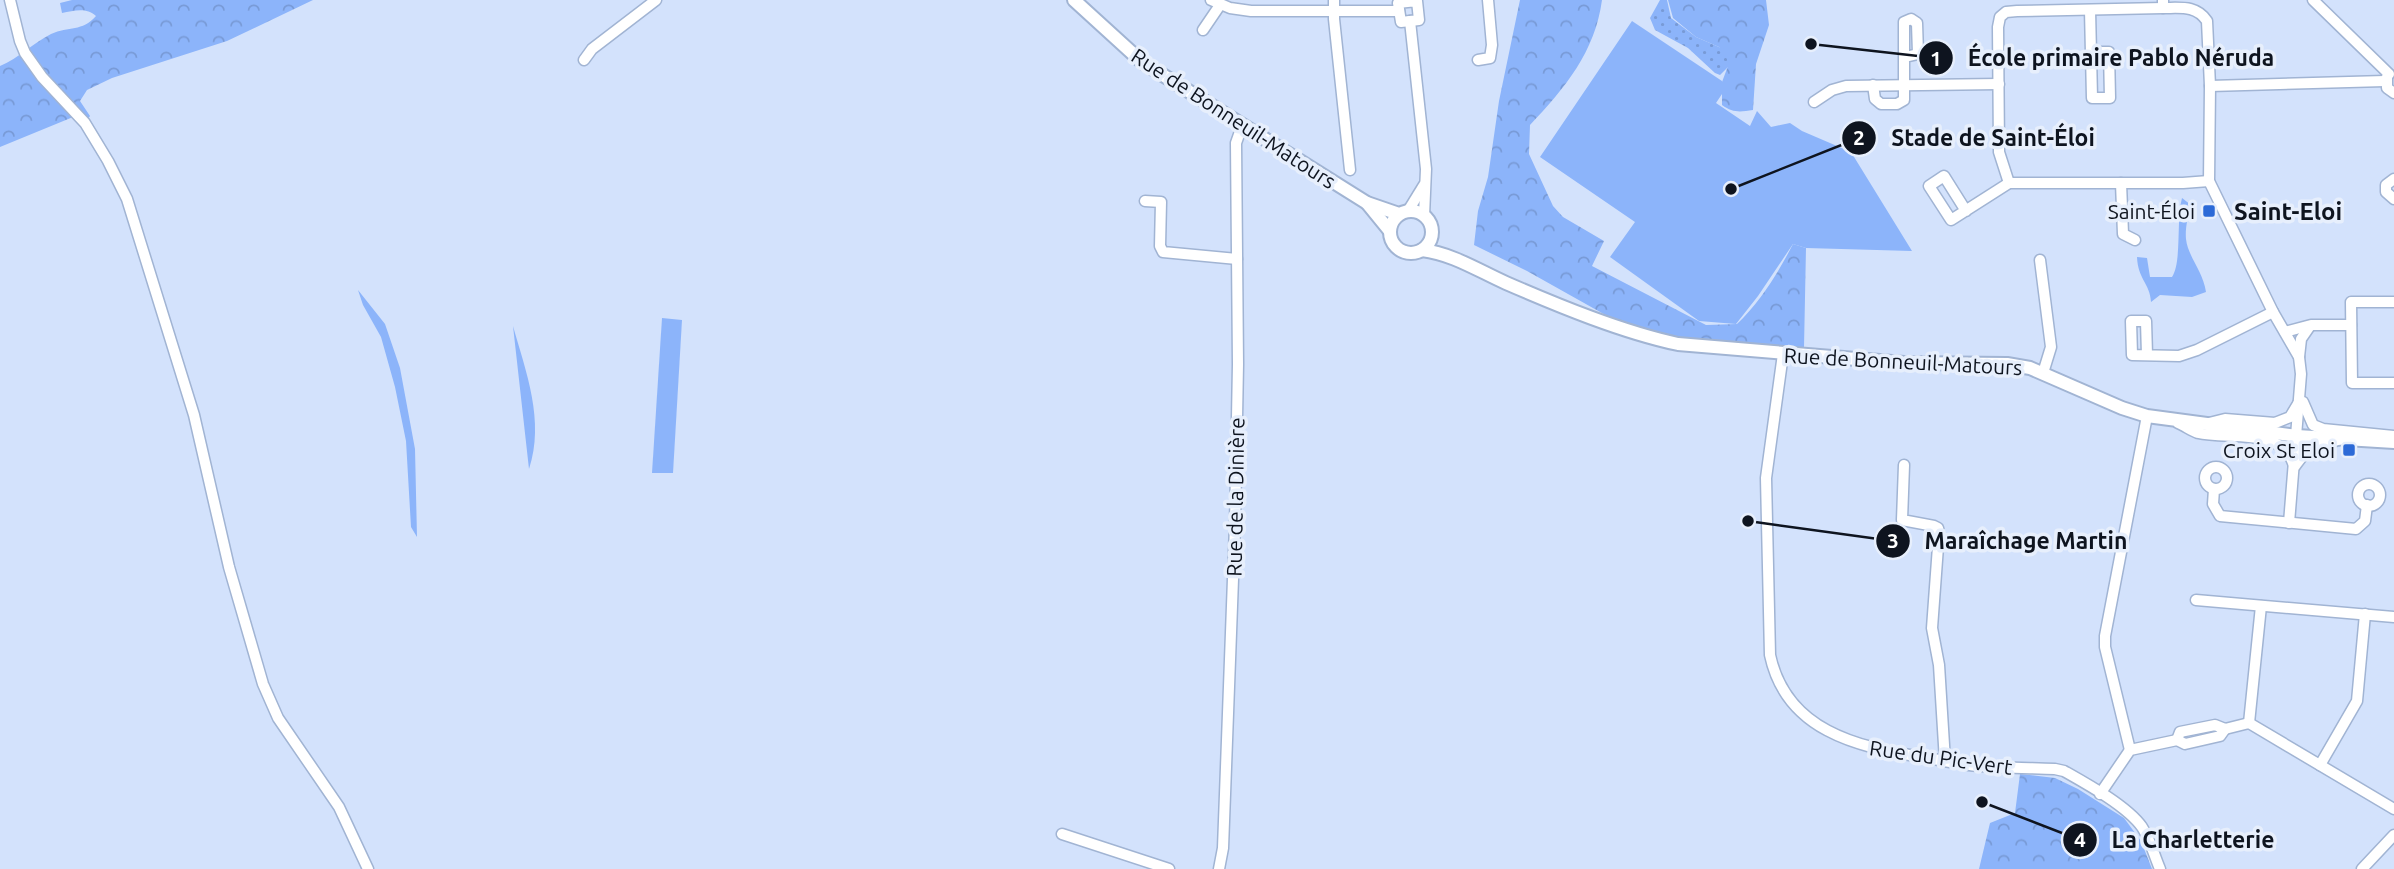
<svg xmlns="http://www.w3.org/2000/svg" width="2394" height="869" font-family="Ubuntu,sans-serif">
<defs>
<pattern id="forest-crowns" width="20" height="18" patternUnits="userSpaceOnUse" patternTransform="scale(1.75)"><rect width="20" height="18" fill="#8cb4fa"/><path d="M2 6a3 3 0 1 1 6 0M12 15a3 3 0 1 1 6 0" fill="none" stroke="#789ad6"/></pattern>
<pattern id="park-dots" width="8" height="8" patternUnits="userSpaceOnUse" patternTransform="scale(1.75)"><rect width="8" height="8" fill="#8cb4fa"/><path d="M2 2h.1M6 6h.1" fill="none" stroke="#789ad6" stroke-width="1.8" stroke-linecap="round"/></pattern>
</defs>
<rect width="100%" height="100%" fill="#d3e2fc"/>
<g fill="#8cb4fa">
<polygon points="1632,21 1722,81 1722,94 1716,103 1750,126 1757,111 1771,127 1790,123 1802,131 1851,152 1912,251 1806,248 1793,244 1758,296 1736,324 1699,321 1610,257 1635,222 1540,157"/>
<path d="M2182,198L2191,205C2188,215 2185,229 2186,239C2188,257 2203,271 2206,292L2192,297L2160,295L2151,302C2150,283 2138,280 2137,257L2147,258L2150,277H2172C2182,262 2176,220 2182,198Z"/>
<polygon points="358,290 385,324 400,368 415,449 417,537 411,527 406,441 395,387 381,337 363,305"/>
<polygon points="662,318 682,320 673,473 652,473"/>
<path d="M513,326C526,372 545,421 529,469Z"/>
</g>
<g fill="url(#forest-crowns)">
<path d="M72,0H313L227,41L112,78L87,90L80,101L90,116L85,123L78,115L0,147V66C19,58 33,43 51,34C69,26 82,32 96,16C86,7 74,11 62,13L60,3Z"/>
<path d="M1520,0H1602C1595,52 1565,88 1530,125L1529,154L1553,206L1563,217L1604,241L1592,266L1706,325L1737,324C1761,301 1778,273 1793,244L1806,248L1804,348L1701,342L1644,329L1609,317L1527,271L1474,245L1478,211L1488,177L1499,101Z"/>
<path d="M1668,0H1766L1769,25L1756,64L1753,110C1740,112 1733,113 1722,105V82L1728,66L1719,47L1696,37L1673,18Z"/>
<polygon points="2020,774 2055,778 2078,789 2124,818 2141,841 2152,869 1979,869 1990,823 2015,813"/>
</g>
<polygon fill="url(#park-dots)" points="1660,0 1667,0 1671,18 1696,37 1719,47 1725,53 1729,66 1720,75 1715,73 1688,48 1655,30 1650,18"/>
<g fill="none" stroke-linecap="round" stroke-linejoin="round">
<g stroke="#a1b4d3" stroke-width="13">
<g id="minor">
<polyline points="10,0 20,41 25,53 42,77 85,123 108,161 127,199 194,415 229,567 263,684 278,718 339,807 368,869"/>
<polyline points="1211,0 1230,8 1251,11 1399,11"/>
<polyline points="1334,0 1334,19 1350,170"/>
<path d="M2163,0V8C2181,8 2196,5 2207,21L2210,86L2209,181L2273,312L2299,357L2301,374L2289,523"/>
<polyline points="2313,0 2389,74"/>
<polygon points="1417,1 1419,20 1401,22 1398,3"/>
<polyline points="2090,10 2092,98 2110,98 2109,52 2091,52"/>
<polyline points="1410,21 1426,169 1424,216"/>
<polyline points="1203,30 1220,5"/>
<polyline points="584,60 592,49 656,0"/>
<polyline points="1478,60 1490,58 1492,45 1488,0"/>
<polyline points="2387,77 2387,88 2394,93"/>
<polyline points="1873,85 1875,99 1881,104 1897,104 1904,100 1904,22 1911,19 1917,23 1918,54 1905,57"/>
<polyline points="2210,86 2385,81"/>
<polyline points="1814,102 1832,90 1846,86 1999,84"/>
<polyline points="2394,179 2386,185 2386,192 2394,199"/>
<polyline points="2009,183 1999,152 1998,27 2000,17 2006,12 2017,11 2163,8"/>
<polyline points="2121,183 2123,234 2135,240"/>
<polyline points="1145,201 1161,202 1160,246 1163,252 1237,259"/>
<polyline points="1408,211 1424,185"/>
<polyline points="1966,211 1944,176 1929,186 1951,220 2009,183 2183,183 2209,181"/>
<polyline points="2040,260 2051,347 2043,373"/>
<polyline points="2394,302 2351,302 2352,383 2394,383"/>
<polyline points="2285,332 2311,325 2351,325"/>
<path d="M1783,354L1766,478L1770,655C1786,730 1856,747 1922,757C1941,760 1961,765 1980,766C2005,768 2030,768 2055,769L2064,771C2087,784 2127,806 2142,827C2150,839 2154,855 2160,869"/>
<polyline points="2147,355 2146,321 2131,321 2132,355 2179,356 2197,350 2273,312"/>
<polyline points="2299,357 2301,339 2310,326"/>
<polyline points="2303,402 2313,425 2323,429 2394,436"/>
<path d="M2178,423C2185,426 2192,431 2198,433C2228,440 2280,427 2293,463"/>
<polyline points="2209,423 2225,419 2275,423 2290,417 2299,402"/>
<polyline points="1904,465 1902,520 1934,526 1938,528 1939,533 1932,628 1939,665 1945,761"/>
<path d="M2295,466C2301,458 2307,449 2317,445C2325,442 2331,444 2340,439"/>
<circle cx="2216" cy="478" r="11"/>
<circle cx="2369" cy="495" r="11"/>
<polyline points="2214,489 2213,504 2220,516 2356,529 2365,521 2367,505"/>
<polyline points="2196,600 2394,617"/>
<polyline points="2249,723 2261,606"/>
<polyline points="2177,740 2180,732 2215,725 2225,729 2249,723 2394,809"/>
<polyline points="2130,750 2105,647 2105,636 2147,416"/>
<polyline points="2320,765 2357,701 2365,614"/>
<polyline points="2100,794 2130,750 2177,740 2185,744 2220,736 2225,729"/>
<polyline points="1062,834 1169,869"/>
<polyline points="1219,869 1223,848 1235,525 1238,364 1236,143 1242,126"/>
<polyline points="2362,869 2394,835"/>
</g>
</g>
<g stroke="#a1b4d3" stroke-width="16">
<g id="major">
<polyline points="1074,0 1142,62 1367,203 1399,214"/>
<polyline points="1367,203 1389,230"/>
<circle cx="1411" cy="232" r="21"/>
<path d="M1422,250C1453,254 1477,270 1506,283C1559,306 1622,332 1678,344L1904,363L2007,364L2030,368L2122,408L2147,416L2297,436L2394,442"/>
</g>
</g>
<use href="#minor" stroke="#fff" stroke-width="10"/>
<use href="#major" stroke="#fff" stroke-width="12"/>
</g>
<g fill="#2c6ad7" stroke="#e7effc" stroke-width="2.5">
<rect x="2202" y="204" width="14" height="14" rx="3.5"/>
<rect x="2342" y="443" width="14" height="14" rx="3.5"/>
</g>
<g text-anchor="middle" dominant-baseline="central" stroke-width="7" stroke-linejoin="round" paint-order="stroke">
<g font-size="21" fill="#0e141f" stroke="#e7effc">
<text transform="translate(1234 118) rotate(33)">Rue de Bonneuil-Matours</text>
<text transform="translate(1903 361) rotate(3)">Rue de Bonneuil-Matours</text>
<text transform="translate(1235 497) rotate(-89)">Rue de la Dinière</text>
<text transform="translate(1941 757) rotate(8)">Rue du Pic-Vert</text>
</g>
<g font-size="21" fill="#0e141f" stroke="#e7effc" text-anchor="end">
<text x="2195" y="211">Saint-Éloi</text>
<text x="2335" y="450">Croix St Eloi</text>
</g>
<g font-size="24" font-weight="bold" fill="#0e141f" stroke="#e7effc">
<text x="2288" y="211">Saint-Eloi</text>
</g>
</g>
<path fill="none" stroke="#0e141f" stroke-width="2.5" d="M1811 44L1936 58M1731 189L1859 138M1748 521L1893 541M1982 802L2080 840"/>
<g fill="#0e141f" stroke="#e7effc" stroke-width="2.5">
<circle cx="1811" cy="44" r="7"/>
<circle cx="1731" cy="189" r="7"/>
<circle cx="1748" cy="521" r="7"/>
<circle cx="1982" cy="802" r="7"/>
<circle cx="1936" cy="58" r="18"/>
<circle cx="1859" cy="138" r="18"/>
<circle cx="1893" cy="541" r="18"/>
<circle cx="2080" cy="840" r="18"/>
</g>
<g font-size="21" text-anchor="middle" font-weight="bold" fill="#fff">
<text x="1936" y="66">1</text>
<text x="1859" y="145">2</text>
<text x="1893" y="548">3</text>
<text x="2080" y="847">4</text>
</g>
<g font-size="23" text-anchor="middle" font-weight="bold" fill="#0e141f" stroke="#e7effc" stroke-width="7" stroke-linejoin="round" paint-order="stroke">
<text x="2121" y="66">École primaire Pablo Néruda</text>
<text x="1993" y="146">Stade de Saint-Éloi</text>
<text x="2026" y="549">Maraîchage Martin</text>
<text x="2193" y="848">La Charletterie</text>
</g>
</svg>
